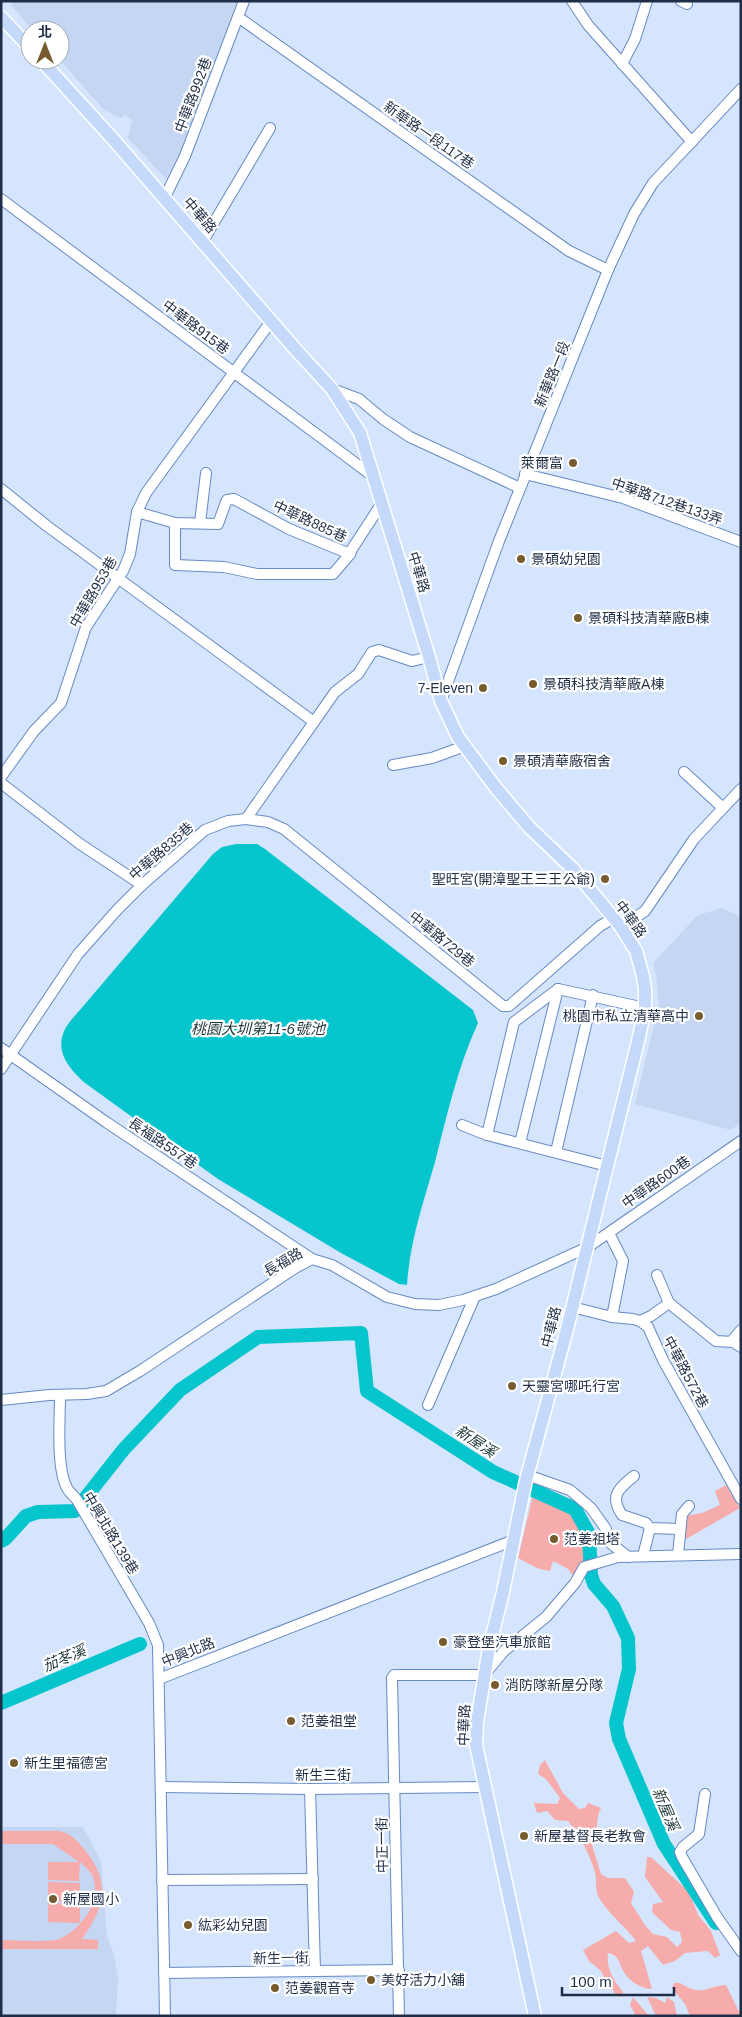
<svg xmlns="http://www.w3.org/2000/svg" width="742" height="2017" font-family="Arial,'Noto Sans TC',sans-serif">
<rect width="100%" height="100%" fill="#d5e5fe"/>
<g fill="#c5d6f2">
<polygon points="14,1 239,1 181,151 166,179 128,138 132,120 125,115 121,118 104,110 60,60 60,30 33,30 11,5"/>
<polygon points="722,908 741,917 741,1122 731,1130 635,1104 659,1004 656,975 653,963 698,915"/>
<polygon points="1,1827 83,1827 101,1862 107,1936 114,1954 118,1979 116,2016 1,2016"/>
</g>
<g fill="#f6acab">
<polygon points="726,1485 740,1508 681,1542 685,1516 702,1513 720,1505 715,1491"/>
<polygon points="533,1495 565,1506 583,1522 588,1549 587,1562 574,1577 568,1569 553,1561 550,1571 539,1569 518,1558"/>
<path d="M545,1760L563,1793L579,1809L585,1808L588,1803L601,1808C596,1817 598,1827 596,1837L589,1835L601,1874L608,1878H625L634,1892L631,1903L645,1925L653,1934L667,1937L677,1947L682,1942L680,1932L671,1930L652,1912L653,1904L663,1902L645,1877L647,1857H651L689,1892L698,1915L711,1931L720,1955L715,1958L708,1951L685,1953L675,1961L663,1965L648,1946L641,1951L652,1989C642,1989 631,1982 625,1974C619,1965 620,1955 608,1953C606,1968 614,1981 623,1992L620,1997L616,1995L600,1970L589,1961L583,1950L616,1931L629,1943L636,1941C625,1926 607,1913 598,1896C595,1888 597,1880 595,1873C590,1854 580,1836 568,1821L555,1820L547,1811L537,1813L534,1803L557,1804L560,1798L546,1779L538,1774L540,1765Z"/>
<path d="M1,1831H60C71,1834 77,1840 84,1849C111,1881 105,1907 82,1939L98,1940V1949H1V1940C14,1940 50,1943 59,1939C81,1930 102,1901 93,1877C91,1871 84,1866 80,1862L79,1881L48,1880V1862H79L53,1844H1Z"/>
<polygon points="48,1882 80,1883 79,1902 48,1901"/>
<polygon points="48,1903 80,1904 80,1923 48,1922"/>
<path d="M674,1983H680C703,1997 703,1987 726,1985L741,2016H690L685,2004L672,1988Z"/>
<polygon points="633,1997 649,2016 636,2016 630,2005"/>
<polygon points="647,1997 656,1998 665,2003 667,1997 674,2002 677,2016 656,2016"/>
</g>
<path fill="#07c5cd" d="M236,844H257L265,849L473,1010L478,1023C458,1066 447,1115 435,1162C423,1204 410,1240 407,1285L399,1284L341,1253L218,1179L85,1083C71,1070 56,1054 63,1034C65,1026 74,1017 79,1011L213,854L222,847Z"/>
<g fill="none" stroke-linecap="round" stroke-linejoin="round">
<g stroke="#07c5cd" stroke-width="14">
<polyline points="1,1541 5,1539 26,1516 38,1512 75,1511 124,1449 180,1390 258,1337 361,1333 367,1391 493,1472 575,1509 589,1534 591,1575 594,1584 613,1606 628,1638 629,1669 616,1723 619,1739 664,1844 716,1923"/>
<polyline points="1,1703 140,1644"/>
</g>
<g stroke="#668ac3" stroke-width="12">
<g id="minor">
<polyline points="572,1 588,25 692,142"/>
<polyline points="681,1 687,4"/>
<polyline points="238,17 569,251 608,270"/>
<polyline points="622,64 635,39 647,1"/>
<polyline points="165,197 185,156 244,1"/>
<polyline points="1,199 374,477"/>
<polyline points="203,241 270,128"/>
<polyline points="332,389 359,399 383,419 410,437 520,488"/>
<polyline points="525,474 623,498 741,542"/>
<polyline points="1,489 47,526 314,722"/>
<polyline points="137,512 175,523 218,524 226,502 227,500 234,499 289,529 350,554"/>
<polyline points="175,523 175,565 224,567 257,574 333,574 350,554 352,549 382,503"/>
<polyline points="200,523 206,473"/>
<polyline points="441,701 499,541 608,270 634,214 653,183 741,89"/>
<polyline points="393,765 432,758 465,746"/>
<polyline points="684,772 723,808"/>
<polyline points="1,777 34,731 61,703 86,627 123,571 130,554 137,512 146,493 272,320"/>
<polyline points="1,783 80,844 142,885"/>
<polyline points="246,819 268,822 284,829 503,1006 509,1006 600,926 614,918"/>
<polyline points="621,927 645,911 694,839 741,789"/>
<polyline points="558,989 645,1008"/>
<polyline points="1,1048 106,1122 312,1259"/>
<polyline points="1,1069 78,954 117,910 142,885 205,830 228,821 246,819 335,692 358,674 372,652 379,650 412,661 429,657"/>
<polyline points="462,1125 487,1135 607,1166"/>
<polyline points="487,1135 514,1022 558,989"/>
<polyline points="520,1143 558,989"/>
<polyline points="556,1152 593,995"/>
<polyline points="609,1233 623,1261 612,1317"/>
<polyline points="657,1275 669,1303"/>
<polyline points="572,1307 612,1317 633,1319 640,1321 648,1327 663,1360 741,1499"/>
<polyline points="640,1321 651,1316 669,1303 716,1341 733,1342 741,1347"/>
<polyline points="731,1342 741,1330"/>
<path d="M60,1396C60,1419 56,1468 67,1488C69,1492 74,1496 77,1500L149,1623L158,1645L165,2016"/>
<polyline points="1,1400 49,1395 87,1394 106,1391 140,1371 295,1268 312,1259 332,1265 387,1297 415,1304 439,1305 463,1300 496,1289 588,1247 741,1141"/>
<polyline points="428,1405 475,1296"/>
<polyline points="527,1475 570,1490 591,1508 606,1529 609,1542 628,1557"/>
<path d="M634,1476C619,1488 609,1496 622,1515L646,1523L650,1528L680,1529"/>
<polyline points="678,1555 682,1514 689,1506"/>
<polyline points="643,1556 650,1528"/>
<polyline points="159,1679 514,1540"/>
<polyline points="161,1787 310,1789 485,1787"/>
<polyline points="310,1789 315,1971"/>
<polyline points="705,1794 699,1834 683,1847 680,1852 682,1857 717,1917 741,1951"/>
<polyline points="162,1880 313,1879"/>
<polyline points="164,1973 399,1970"/>
<polyline points="399,2016 392,1678 394,1675 484,1675 504,1651 546,1617 575,1583 584,1567 618,1557 741,1554"/>
</g>
</g>
<g stroke="#fff" stroke-width="15">
<g id="major">
<polyline points="1,17 30,48"/>
<polyline points="41,60 112,138 297,351 332,389 360,433 429,657 441,701 458,737 496,788 529,827 573,869 621,927 636,951 643,976 645,989 645,1008 639,1037 566,1333 526,1480 503,1592 489,1648 477,1722 476,1745 535,2016"/>
</g>
</g>
<use href="#minor" stroke="#fff" stroke-width="10"/>
<use href="#major" stroke="#c5dafb" stroke-width="12"/>
</g>
<g fill="#765c2e" stroke="#fff" stroke-width="2">
<circle cx="573" cy="463" r="5"/>
<circle cx="521" cy="559" r="5"/>
<circle cx="578" cy="618" r="5"/>
<circle cx="533" cy="684" r="5"/>
<circle cx="483" cy="688" r="5"/>
<circle cx="503" cy="761" r="5"/>
<circle cx="605" cy="879" r="5"/>
<circle cx="699" cy="1016" r="5"/>
<circle cx="512" cy="1386" r="5"/>
<circle cx="554" cy="1539" r="5"/>
<circle cx="443" cy="1642" r="5"/>
<circle cx="495" cy="1685" r="5"/>
<circle cx="291" cy="1721" r="5"/>
<circle cx="14" cy="1763" r="5"/>
<circle cx="524" cy="1836" r="5"/>
<circle cx="53" cy="1899" r="5"/>
<circle cx="188" cy="1925" r="5"/>
<circle cx="371" cy="1980" r="5"/>
<circle cx="275" cy="1988" r="5"/>
</g>
<g text-anchor="middle" dominant-baseline="central" stroke-width="4.5" stroke-linejoin="round" paint-order="stroke">
<g font-size="14" fill="#1f2e46" stroke="#fff">
<text transform="translate(193 95) rotate(-69)">中華路992巷</text>
<text transform="translate(429 135) rotate(35)">新華路一段117巷</text>
<text transform="translate(200 215) rotate(49)">中華路</text>
<text transform="translate(196 327) rotate(37)">中華路915巷</text>
<text transform="translate(552 374) rotate(-68)">新華路一段</text>
<text transform="translate(667 501) rotate(19)">中華路712巷133弄</text>
<text transform="translate(310 521) rotate(25)">中華路885巷</text>
<text transform="translate(419 572) rotate(73)">中華路</text>
<text transform="translate(93 592) rotate(-60)">中華路953巷</text>
<text transform="translate(161 851) rotate(-41)">中華路835巷</text>
<text transform="translate(631 919) rotate(54)">中華路</text>
<text transform="translate(442 939) rotate(39)">中華路729巷</text>
<text transform="translate(163 1143) rotate(34)">長福路557巷</text>
<text transform="translate(656 1182) rotate(-35)">中華路600巷</text>
<text transform="translate(283 1262) rotate(-30)">長福路</text>
<text transform="translate(551 1327) rotate(-76)">中華路</text>
<text transform="translate(686 1372) rotate(62)">中華路572巷</text>
<text transform="translate(111 1533) rotate(59)">中興北路139巷</text>
<text transform="translate(188 1652) rotate(-22)">中興北路</text>
<text transform="translate(464 1725) rotate(-88)">中華路</text>
<text x="323" y="1775">新生三街</text>
<text transform="translate(382 1845) rotate(-91)">中正一街</text>
<text transform="translate(281 1958) rotate(-1)">新生一街</text>
</g>
<g font-size="14" fill="#1f2e46" stroke="#fff" text-anchor="start">
<text x="563" y="463" text-anchor="end">萊爾富</text>
<text x="531" y="559">景碩幼兒園</text>
<text x="588" y="618">景碩科技清華廠B棟</text>
<text x="543" y="684">景碩科技清華廠A棟</text>
<text x="473" y="688" text-anchor="end">7-Eleven</text>
<text x="513" y="761">景碩清華廠宿舍</text>
<text x="595" y="879" text-anchor="end">聖旺宮(開漳聖王三王公爺)</text>
<text x="689" y="1016" text-anchor="end">桃園市私立清華高中</text>
<text x="522" y="1386">天靈宮哪吒行宮</text>
<text x="564" y="1539">范姜祖塔</text>
<text x="453" y="1642">豪登堡汽車旅館</text>
<text x="505" y="1685">消防隊新屋分隊</text>
<text x="301" y="1721">范姜祖堂</text>
<text x="24" y="1763">新生里福德宮</text>
<text x="534" y="1836">新屋基督長老教會</text>
<text x="63" y="1899">新屋國小</text>
<text x="198" y="1925">紘彩幼兒園</text>
<text x="381" y="1980">美好活力小舖</text>
<text x="285" y="1988">范姜觀音寺</text>
</g>
<g font-size="15" font-style="italic" fill="#1e3738" stroke="#fff">
<text x="258" y="1028">桃園大圳第11-6號池</text>
<text transform="translate(476 1441) rotate(33)">新屋溪</text>
<text transform="translate(64 1658) rotate(-23)">茄苳溪</text>
<text transform="translate(666 1809) rotate(67)">新屋溪</text>
</g>
</g>
<rect width="742" height="2017" fill="none" stroke="#1f2e46" stroke-width="5"/>
<g transform="translate(45 45)"><circle r="24" fill="#ffffff" stroke="#a5abb5"/>
<path d="M0-4L9 19L0 12L-9 19Z" fill="#765c2e"/>
<text y="-8" font-size="14" font-weight="bold" text-anchor="middle" fill="#1f2e46">北</text>
</g>
<path d="M562 1987v8h112v-8" fill="none" stroke="#1f2e46" stroke-width="2.5"/>
<text x="570" y="1987" font-size="15" fill="#1f2e46" stroke="#ffffff" stroke-width="4" paint-order="stroke">100 m</text>
</svg>
